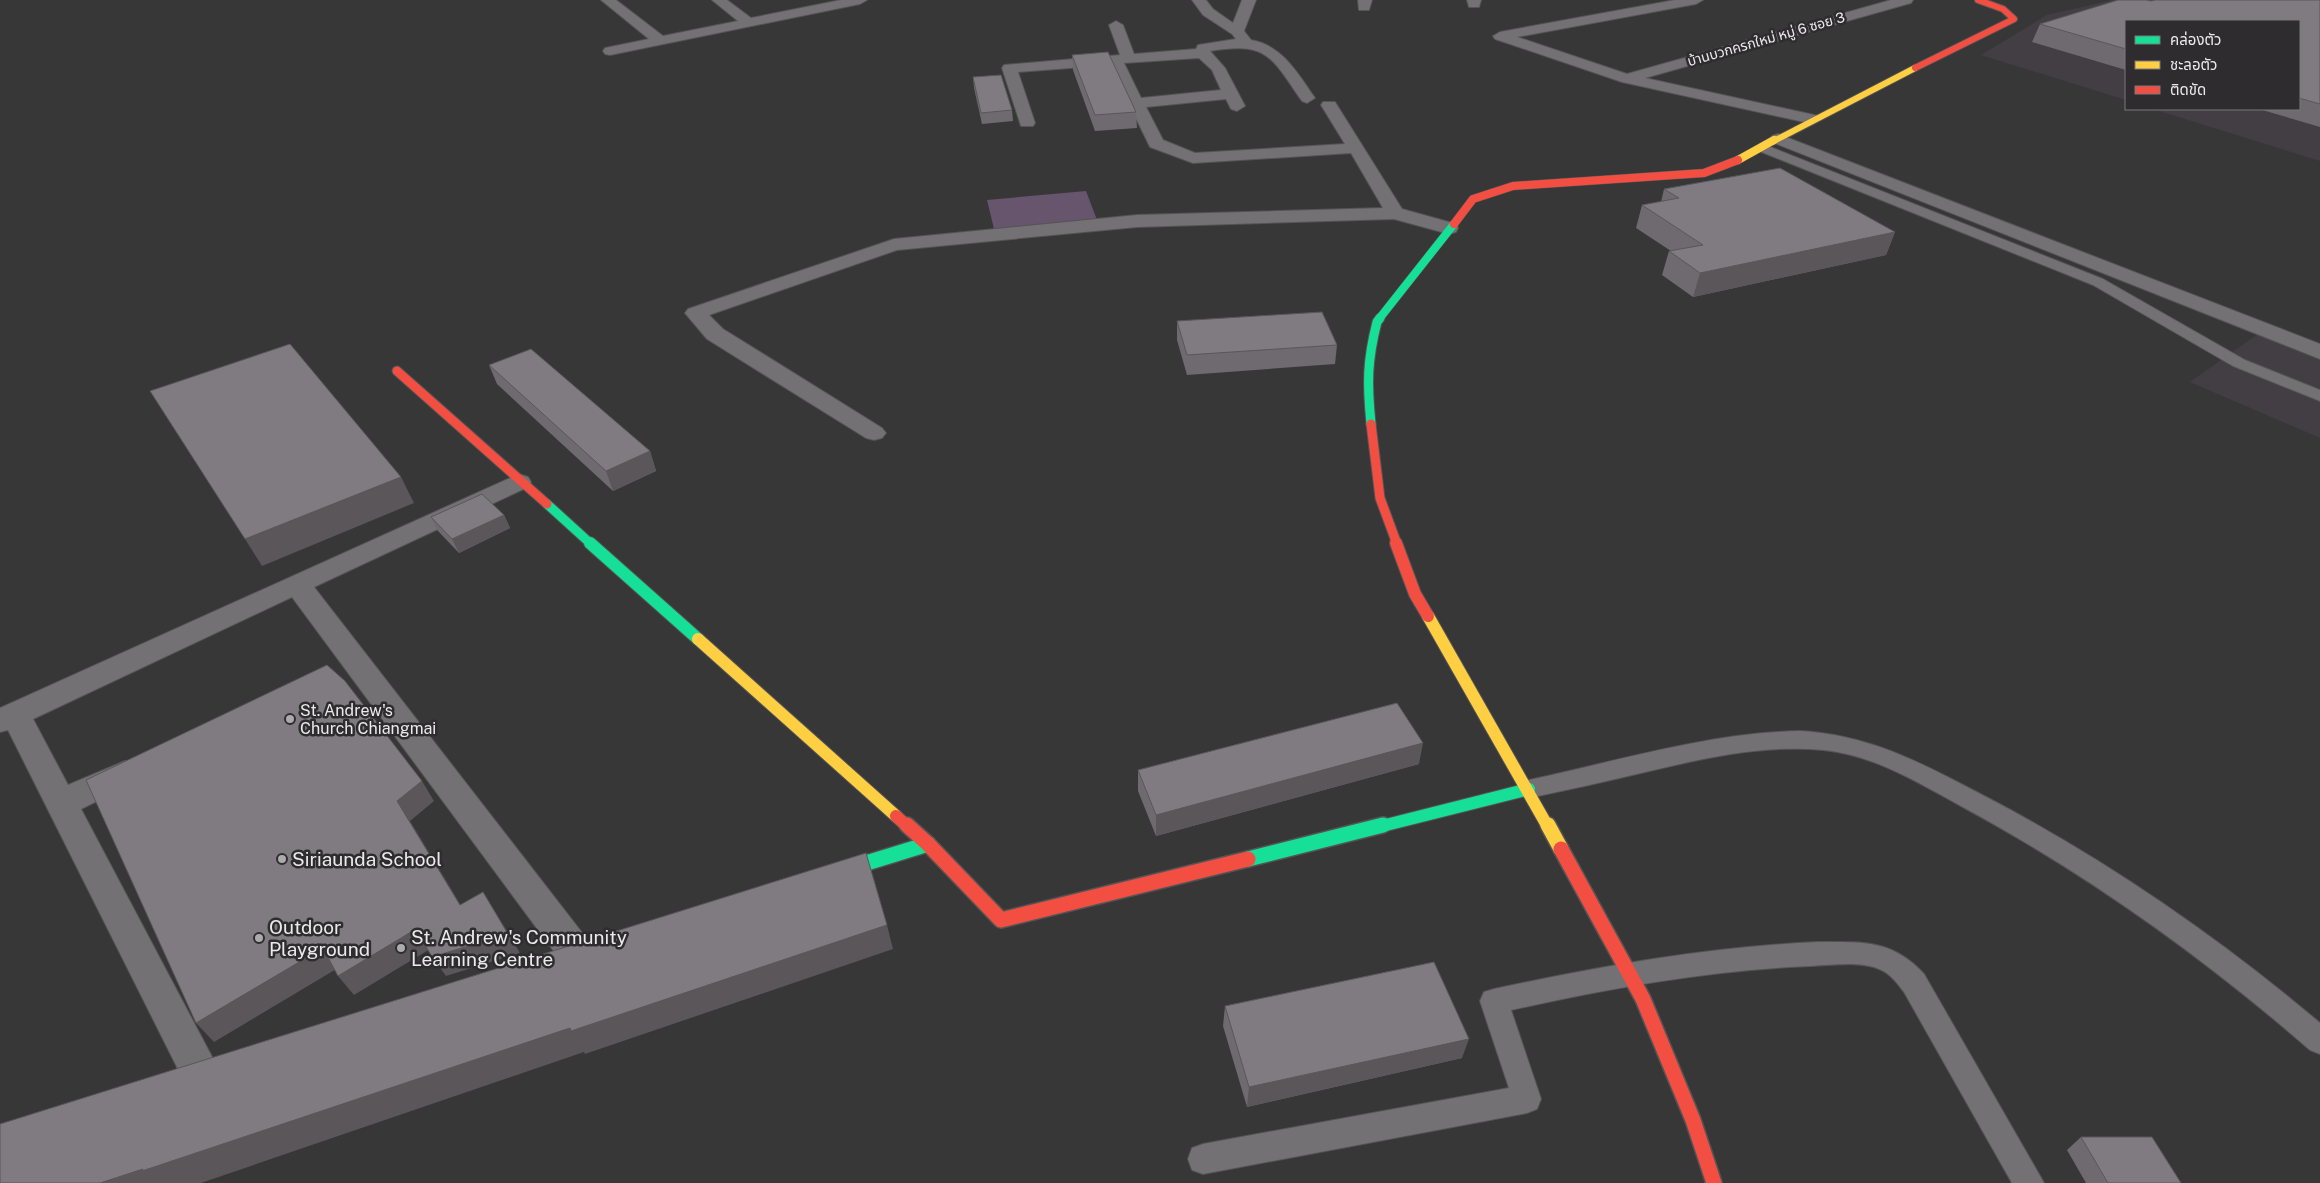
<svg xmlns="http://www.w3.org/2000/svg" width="2320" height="1183" font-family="'Public Sans','Noto Sans Thai',sans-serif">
<rect width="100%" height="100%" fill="#383738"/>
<g fill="#423e44">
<polygon points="2112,0 2320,0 2320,161 2153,109 2299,109 2299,21 2126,21 2126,100 1981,55 2047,15"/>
<polygon points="2258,334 2320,358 2320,438 2190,382"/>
</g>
<polygon fill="#67546d" points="1086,191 1097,220 994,229 987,200"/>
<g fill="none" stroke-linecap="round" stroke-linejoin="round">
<g stroke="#555455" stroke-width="2">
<g id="lane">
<polygon points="1763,144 2103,279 2245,360 2320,390 2320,401 2233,366 2093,285 1759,151 1757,148"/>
<path d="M1800,731C1873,735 1927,766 1990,799C2108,861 2218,937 2320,1023V1054L2310,1050C2202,956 2087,874 1961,806C1917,782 1874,755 1823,750C1762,744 1700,759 1641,773C1604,782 1566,790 1529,798L1521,796L1517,789L1521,782L1529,780C1618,761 1708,733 1800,731Z"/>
<path d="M1818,942C1862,942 1892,939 1924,974L2044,1183H2012L1904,992C1897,983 1890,973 1879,969C1860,961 1832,965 1811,966C1709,970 1610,988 1511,1010L1541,1099L1537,1109L1527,1113L1203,1174L1192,1170L1188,1159L1192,1148L1203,1144L1509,1088L1480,1001L1484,992L1494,989C1601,966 1708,947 1818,942Z"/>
</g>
</g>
<g stroke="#555455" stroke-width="2">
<g id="street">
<polygon points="601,0 616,0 663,36 738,21 712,0 727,0 751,18 841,0 867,0 860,4 610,55 605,54 603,51 605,48 649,39"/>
<path d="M1192,0H1206L1213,9L1233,23L1242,0H1256L1244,31L1251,40C1282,45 1298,74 1315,98L1307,103L1302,101C1271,57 1268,41 1210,51L1225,68L1245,106L1237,111L1231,109L1226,99L1146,107L1163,140L1195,153L1345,144L1321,105L1323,102H1335L1402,209L1456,224L1458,228L1456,232L1449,234L1394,219L1137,227L897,250L709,315L723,329L882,428L886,433L882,438L874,440L866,438L707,339L685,313L688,309L894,239L1137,215L1383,208L1351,153L1193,163L1150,147L1110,65L1018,72L1035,123L1033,126H1021L1002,68L1004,65L1120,55L1109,25L1116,21L1123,25L1134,54L1196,49L1198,45L1236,39L1232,34L1203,15ZM1199,58L1212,70L1221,90L1141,98L1124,63Z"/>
<polygon points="1358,0 1372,0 1369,10 1359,10"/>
<polygon points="1467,0 1481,0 1479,7 1469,7"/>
<polygon points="1675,0 1703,0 1696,4 1517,37 1627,74 1891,0 1913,0 1911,3 1645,78 1819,116 1821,119 1813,124 1622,82 1495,39 1493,36 1500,32"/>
<polygon points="1778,134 2320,344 2320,359 1772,142 1770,139 1772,136"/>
<polygon points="519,474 528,477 531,482 528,487 314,587 590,943 595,954 590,965 577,970 564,965 292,597 33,719 68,785 125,761 136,764 141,773 136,782 81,809 220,1072 214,1085 200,1091 186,1085 8,730 0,732 0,708"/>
</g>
</g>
<g stroke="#555455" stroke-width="9">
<polyline id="fast-far3" points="1379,319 1454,224"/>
</g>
<g stroke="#555455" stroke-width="11">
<g id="fast-far2">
<path d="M1371,424C1367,384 1367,361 1377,322L1380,318"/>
<polyline points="547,504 591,544"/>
</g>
</g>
<g stroke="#555455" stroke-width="14">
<g id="fast-far1">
<polyline points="590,543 698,639"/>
<polyline points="1378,827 1529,789"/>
</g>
</g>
<g stroke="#555455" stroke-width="18">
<g id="fast">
<polyline points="1248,859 1383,825"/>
<polyline points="834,873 928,844"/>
</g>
</g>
<g stroke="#555455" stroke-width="8">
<polyline id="slow-far3" points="1772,142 1915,68"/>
</g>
<g stroke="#555455" stroke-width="9">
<polyline id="slow-far2" points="1738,160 1774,140"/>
</g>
<g stroke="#555455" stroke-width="14">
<g id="slow-far1">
<polyline points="1428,616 1548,827"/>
<polyline points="698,639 896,816"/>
</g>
</g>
<g stroke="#555455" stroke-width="18">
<polyline id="slow" points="1548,825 1561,849"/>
</g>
<g stroke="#555455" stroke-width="8">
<polyline id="jam-far4" points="1915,68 2014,19 2003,9 1978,0"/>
</g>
<g stroke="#555455" stroke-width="9">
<polyline id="jam-far3" points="1454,224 1473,199 1513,186 1704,173 1738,160"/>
</g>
<g stroke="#555455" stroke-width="11">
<g id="jam-far2">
<polyline points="397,371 547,504"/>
<polyline points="1371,424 1380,498 1397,544"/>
</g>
</g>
<g stroke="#555455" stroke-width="14">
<g id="jam-far1">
<polyline points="1396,543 1415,594 1428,616"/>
<polyline points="896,816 908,827"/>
</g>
</g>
<g stroke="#555455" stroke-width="18">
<g id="jam">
<polyline points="907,825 928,844 1001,920 1248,859"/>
<polyline points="1561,849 1643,999 1693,1120 1714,1183"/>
</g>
</g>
<use href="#lane" fill="#747174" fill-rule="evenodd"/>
<use href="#street" fill="#747174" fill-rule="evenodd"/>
<use href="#fast-far3" stroke="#16e098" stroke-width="8"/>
<use href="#fast-far2" stroke="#16e098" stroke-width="9"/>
<use href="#fast-far1" stroke="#16e098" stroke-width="12"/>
<use href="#fast" stroke="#16e098" stroke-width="15"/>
<use href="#slow-far3" stroke="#ffcf43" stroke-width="6"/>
<use href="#slow-far2" stroke="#ffcf43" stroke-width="8"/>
<use href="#slow-far1" stroke="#ffcf43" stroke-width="12"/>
<use href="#slow" stroke="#ffcf43" stroke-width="15"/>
<use href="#jam-far4" stroke="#f24e42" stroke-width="6"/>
<use href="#jam-far3" stroke="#f24e42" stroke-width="8"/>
<use href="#jam-far2" stroke="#f24e42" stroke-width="9"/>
<use href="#jam-far1" stroke="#f24e42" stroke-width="12"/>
<use href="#jam" stroke="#f24e42" stroke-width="15"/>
</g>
<g fill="#6e6a6f">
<polygon points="2320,0 2320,127 2259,109 2299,109 2299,21 2126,21 2126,70 2032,42 2040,24 2151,1"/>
<polygon points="1072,55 1136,112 1137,128 1095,131 1073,70"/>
<polygon points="973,77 1012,110 1013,121 982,124 974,88"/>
<polygon points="1664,189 1895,232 1886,255 1693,297 1662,275 1669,251 1671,251 1636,228 1642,205 1661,202"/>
<polygon points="1177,321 1337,345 1335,364 1187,375 1177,340"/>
<polygon points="489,365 650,451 656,471 613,491 497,384"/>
<polygon points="504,515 510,528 459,553 438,531 431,517"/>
<polygon points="1419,764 1156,836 1138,791 1138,770"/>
<polygon points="1225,1006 1462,1058 1247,1107 1223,1026"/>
<polygon points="2081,1137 2181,1183 2086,1183 2067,1150"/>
</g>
<g fill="#5a565a">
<polygon points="1895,232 1886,255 1693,297 1700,273"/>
<polygon points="650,451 656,471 613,491 606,471"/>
<polygon points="401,477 414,503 262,566 245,539"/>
<polygon points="504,515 510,528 459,553 452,539"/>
<polygon points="1423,743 1419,764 1156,836 1156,815"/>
<polygon points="422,781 434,801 410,821 473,924 397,801"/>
<polygon points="483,892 520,953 446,976 432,957"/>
<polygon points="887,925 893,949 585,1054 584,1052 201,1183 100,1183 570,1028"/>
<polygon points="416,929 430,949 354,995 338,976"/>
<polygon points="323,948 338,968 214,1042 196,1023"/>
<polygon points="1469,1039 1462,1058 1247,1107 1249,1087"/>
</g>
<g fill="#807b81" stroke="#5a565a">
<polygon points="2118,0 2146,0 2151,1 2155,0 2320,0 2320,104 2299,98 2299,21 2126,21 2126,49 2040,24"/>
<polygon points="1108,52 1136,112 1095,115 1072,55"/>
<polygon points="1001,75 1012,110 981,113 973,77"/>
<polygon points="1780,168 1895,232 1700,273 1669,251 1703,245 1642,205 1679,198 1664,189"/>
<polygon points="1322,312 1337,345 1187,355 1177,321"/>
<polygon points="290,344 401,477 245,539 150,391"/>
<polygon points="531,349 650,451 606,471 489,365"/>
<polygon points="482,494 504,515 452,539 431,517"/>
<polygon points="327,665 345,681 422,781 397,801 460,905 483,892 508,934 432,957 416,929 338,976 323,948 196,1023 86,780"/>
<polygon points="1397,703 1423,743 1156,815 1138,770"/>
<polygon points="866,853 887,925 571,1031 570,1028 142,1171 143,1169 100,1183 0,1183 0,1124"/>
<polygon points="1434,962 1469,1039 1249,1087 1225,1006"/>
<polygon points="2081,1137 2152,1137 2181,1183 2108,1183"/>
</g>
<g fill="#acabac" stroke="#2e2c2e" stroke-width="2">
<circle cx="290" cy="719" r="5"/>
<circle cx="282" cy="859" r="5"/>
<circle cx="259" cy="938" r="5"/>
<circle cx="401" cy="948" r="5"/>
</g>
<g text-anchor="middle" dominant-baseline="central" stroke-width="5" stroke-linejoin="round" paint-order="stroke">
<g font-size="14" fill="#ebeaeb" stroke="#2e2c2e">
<text transform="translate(1766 39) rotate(-16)">บ้านบวกครกใหม่ หมู่ 6 ซอย 3</text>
</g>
<g font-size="16" fill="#ebeaeb" stroke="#2e2c2e" text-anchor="start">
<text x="300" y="710">St. Andrew's<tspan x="300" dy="18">Church Chiangmai</tspan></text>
</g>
<g font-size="19" fill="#ebeaeb" stroke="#2e2c2e" text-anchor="start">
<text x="292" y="859">Siriaunda School</text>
<text x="269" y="927">Outdoor<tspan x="269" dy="22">Playground</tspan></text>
<text x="411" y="937">St. Andrew's Community<tspan x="411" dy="22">Learning Centre</tspan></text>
</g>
</g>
<rect x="2125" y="20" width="175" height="90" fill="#2e2c2e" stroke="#7a787a"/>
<rect x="2135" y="36" width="25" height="8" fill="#16e098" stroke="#7a787a"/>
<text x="2170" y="45" font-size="15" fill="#ebeaeb">คล่องตัว</text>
<rect x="2135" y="61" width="25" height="8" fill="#ffcf43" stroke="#7a787a"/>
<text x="2170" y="70" font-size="15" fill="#ebeaeb">ชะลอตัว</text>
<rect x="2135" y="86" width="25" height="8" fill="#f24e42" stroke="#7a787a"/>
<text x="2170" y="95" font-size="15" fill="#ebeaeb">ติดขัด</text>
</svg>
